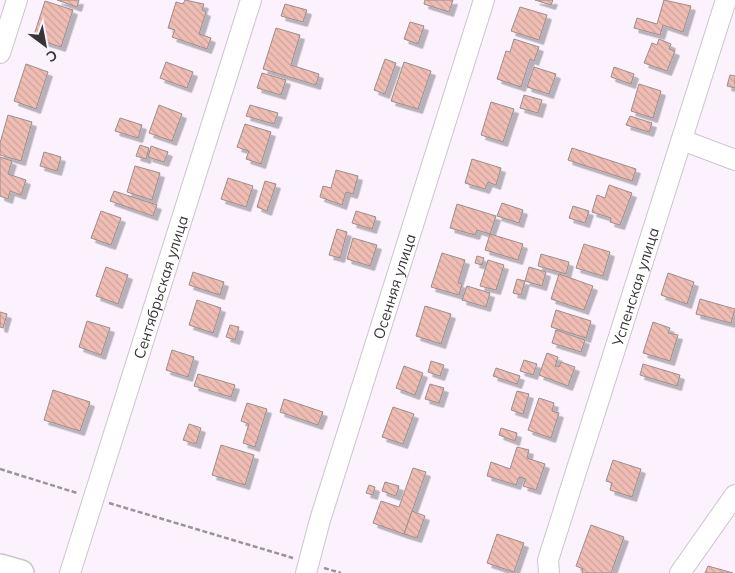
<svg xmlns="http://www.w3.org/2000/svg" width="735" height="573" font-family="Mulish,sans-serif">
<defs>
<pattern id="building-back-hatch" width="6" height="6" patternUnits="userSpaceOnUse" patternTransform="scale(1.25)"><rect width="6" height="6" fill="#efbdb4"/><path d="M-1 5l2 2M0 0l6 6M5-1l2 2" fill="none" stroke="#cea39b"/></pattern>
<filter id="shadow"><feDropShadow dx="4.5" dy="4.5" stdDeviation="0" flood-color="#0004"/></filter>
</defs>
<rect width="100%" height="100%" fill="#fbf2fd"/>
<g fill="url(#building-back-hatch)" stroke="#9b8e8b" filter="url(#shadow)">
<polygon points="57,0 79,0 77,7"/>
<polygon points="185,0 204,4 202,10 206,12 199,34 211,38 207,49 172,37 175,30 168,28 176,2 183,4"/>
<polygon points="425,0 453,0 449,12 424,4"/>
<polygon points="535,0 553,0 551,5"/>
<polygon points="664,0 691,6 683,32 663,25 660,35 634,28 637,18 657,24"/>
<polygon points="45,1 73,10 61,47 33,38"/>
<polygon points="285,4 307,10 303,22 281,16"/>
<polygon points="520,7 547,15 539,40 511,31"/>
<polygon points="410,22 424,26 418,44 404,39"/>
<polygon points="276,28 300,35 291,65 319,74 316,85 263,69"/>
<polygon points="514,39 539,47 534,61 530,59 521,87 497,79 506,51 510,52"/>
<polygon points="659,39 671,44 669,49 675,51 667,71 644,63 652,43 657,45"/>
<polygon points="385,59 396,63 385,94 374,90"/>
<polygon points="166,62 193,72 187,88 160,78"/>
<polygon points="404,62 431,71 418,109 391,101"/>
<polygon points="26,64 48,72 36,109 14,101"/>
<polygon points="534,67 556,74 549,94 527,87"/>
<polygon points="614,67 634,74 631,84 611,77"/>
<polygon points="262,73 286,80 281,95 257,88"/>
<polygon points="730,75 735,76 735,88 727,86"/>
<polygon points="639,84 661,91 653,118 631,111"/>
<polygon points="524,95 542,100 538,113 520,108"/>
<polygon points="491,102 514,109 503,142 481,135"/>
<polygon points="159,105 182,114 172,141 149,133"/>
<polygon points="250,105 278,113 274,124 246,116"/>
<polygon points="8,115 32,122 21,161 0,155 0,143"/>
<polygon points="630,116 652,123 649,132 626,125"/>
<polygon points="120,118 142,125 138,138 115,131"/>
<polygon points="245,124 271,132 261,164 246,159 249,151 237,147"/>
<polygon points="140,145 149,148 146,159 136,156"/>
<polygon points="151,146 168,152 164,162 148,157"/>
<polygon points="572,148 636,169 632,181 568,160"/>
<polygon points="44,152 61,157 57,171 40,166"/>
<polygon points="0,157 12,161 8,174 26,180 21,195 10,191 8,199 0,196"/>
<polygon points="472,159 501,168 496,185 488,182 485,189 465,183"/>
<polygon points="135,166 160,173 152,200 127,192"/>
<polygon points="336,170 358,176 353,194 346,192 342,205 320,197 323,186 331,188"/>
<polygon points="228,178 253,186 246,207 221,199"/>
<polygon points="265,181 276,184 267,211 257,207"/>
<polygon points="609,185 632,193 620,225 610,222 611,218 592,212 597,195 605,198"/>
<polygon points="114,191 157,205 153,216 110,201"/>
<polygon points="502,203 523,210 519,223 497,216"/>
<polygon points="457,204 496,216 490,234 477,230 475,235 450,228"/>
<polygon points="573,206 589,211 585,223 569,218"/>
<polygon points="101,211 121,218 111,245 91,238"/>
<polygon points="356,211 376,217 372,229 352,223"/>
<polygon points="337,229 347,232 340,258 329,255"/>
<polygon points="490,234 523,244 518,260 485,250"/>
<polygon points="353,238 377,245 370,266 347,259"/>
<polygon points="584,244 610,252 603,276 576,268"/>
<polygon points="442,253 465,260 458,283 462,284 459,295 431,287"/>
<polygon points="541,254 569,262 566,274 538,266"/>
<polygon points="477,256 484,258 482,265 475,263"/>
<polygon points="488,260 504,265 496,290 480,286"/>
<polygon points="106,267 128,275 118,304 96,296"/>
<polygon points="529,267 546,272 542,286 525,281"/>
<polygon points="193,272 224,282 220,295 189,285"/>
<polygon points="668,273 694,282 687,304 661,295"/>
<polygon points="559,274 593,286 584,310 551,299"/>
<polygon points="517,279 525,281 521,295 513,293"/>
<polygon points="467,286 490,293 486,307 462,300"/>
<polygon points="700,299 735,309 731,323 696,314"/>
<polygon points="197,300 221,308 213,333 189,325"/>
<polygon points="425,306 451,314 441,344 416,336"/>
<polygon points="556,310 591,321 586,338 551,327"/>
<polygon points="0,312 7,314 3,328 0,327"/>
<polygon points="87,321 110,328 101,355 79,347"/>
<polygon points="653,322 670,328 668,333 678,335 670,361 643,353"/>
<polygon points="230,325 239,327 235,340 226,337"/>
<polygon points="556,330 585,340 581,352 552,343"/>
<polygon points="172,350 194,357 188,377 166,370"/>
<polygon points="547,353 558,357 555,366 559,367 561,362 575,367 568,386 539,375"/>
<polygon points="524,360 537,364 533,375 520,371"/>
<polygon points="431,361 444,365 440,376 428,372"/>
<polygon points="643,364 680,375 677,386 640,375"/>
<polygon points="404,366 423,373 415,395 396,388"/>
<polygon points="496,368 520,376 517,384 493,376"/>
<polygon points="198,374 235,385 231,397 194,386"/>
<polygon points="430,384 444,388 439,403 425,399"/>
<polygon points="53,390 90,402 80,431 44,420"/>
<polygon points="517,391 529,394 523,414 511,410"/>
<polygon points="539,398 554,403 552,411 559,413 551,438 528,430"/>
<polygon points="284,399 323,412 318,425 280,412"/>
<polygon points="247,403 267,409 255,447 243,443 249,424 241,421"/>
<polygon points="393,407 414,414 403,444 382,437"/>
<polygon points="189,424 201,428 196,444 183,440"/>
<polygon points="501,428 517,433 515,441 499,435"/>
<polygon points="221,445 254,455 245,485 212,475"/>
<polygon points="517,447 529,450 527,458 545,464 536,490 523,486 526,479 519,477 516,485 487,476 491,462 510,469"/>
<polygon points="613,460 641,469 632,497 610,490 612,483 606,481"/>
<polygon points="413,468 426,472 404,534 373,523 381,501 399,507"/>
<polygon points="385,482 399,486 396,496 382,491"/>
<polygon points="369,485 375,487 373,495 366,493"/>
<polygon points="412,511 425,516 417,538 404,534"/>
<polygon points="591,525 624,537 611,573 582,573 583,569 576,566"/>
<polygon points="497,534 524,543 514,572 487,563"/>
<polygon points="708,566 733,573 705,573"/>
</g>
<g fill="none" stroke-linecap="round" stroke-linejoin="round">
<g stroke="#ccc4ce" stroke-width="22">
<g id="minor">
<polyline points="0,53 17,0"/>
<polyline points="682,140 735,160"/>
<path id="s1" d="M70,573L251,0"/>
<path id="s2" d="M306,573L320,520L484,0"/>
<path id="s3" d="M549,573L548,560L726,0"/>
<polyline points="680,573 735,495"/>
</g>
</g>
<g stroke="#ccc4ce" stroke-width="28">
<polyline id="major" points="0,567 21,573"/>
</g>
<g stroke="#99939a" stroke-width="2.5" stroke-dasharray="5 2.5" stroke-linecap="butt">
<polyline points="0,469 77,493"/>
<polyline points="109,503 293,558"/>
<polyline points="324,568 341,573"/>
</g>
<use href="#minor" stroke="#fff" stroke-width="20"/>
<use href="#major" stroke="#fff" stroke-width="25"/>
</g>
<g text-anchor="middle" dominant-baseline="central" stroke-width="5" stroke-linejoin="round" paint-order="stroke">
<g font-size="15" fill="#373337" stroke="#fbf2fd">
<text stroke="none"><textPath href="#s1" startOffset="300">Сентябрьская улица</textPath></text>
<text stroke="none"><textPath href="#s2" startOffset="300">Осенняя улица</textPath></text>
<text stroke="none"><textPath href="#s3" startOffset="300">Успенская улица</textPath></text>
</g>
</g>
<g transform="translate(45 45) rotate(148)" stroke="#fbf2fd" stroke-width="4" paint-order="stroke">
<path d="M0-4L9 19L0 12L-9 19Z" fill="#373337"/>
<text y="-8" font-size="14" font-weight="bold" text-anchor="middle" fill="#373337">С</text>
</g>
</svg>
